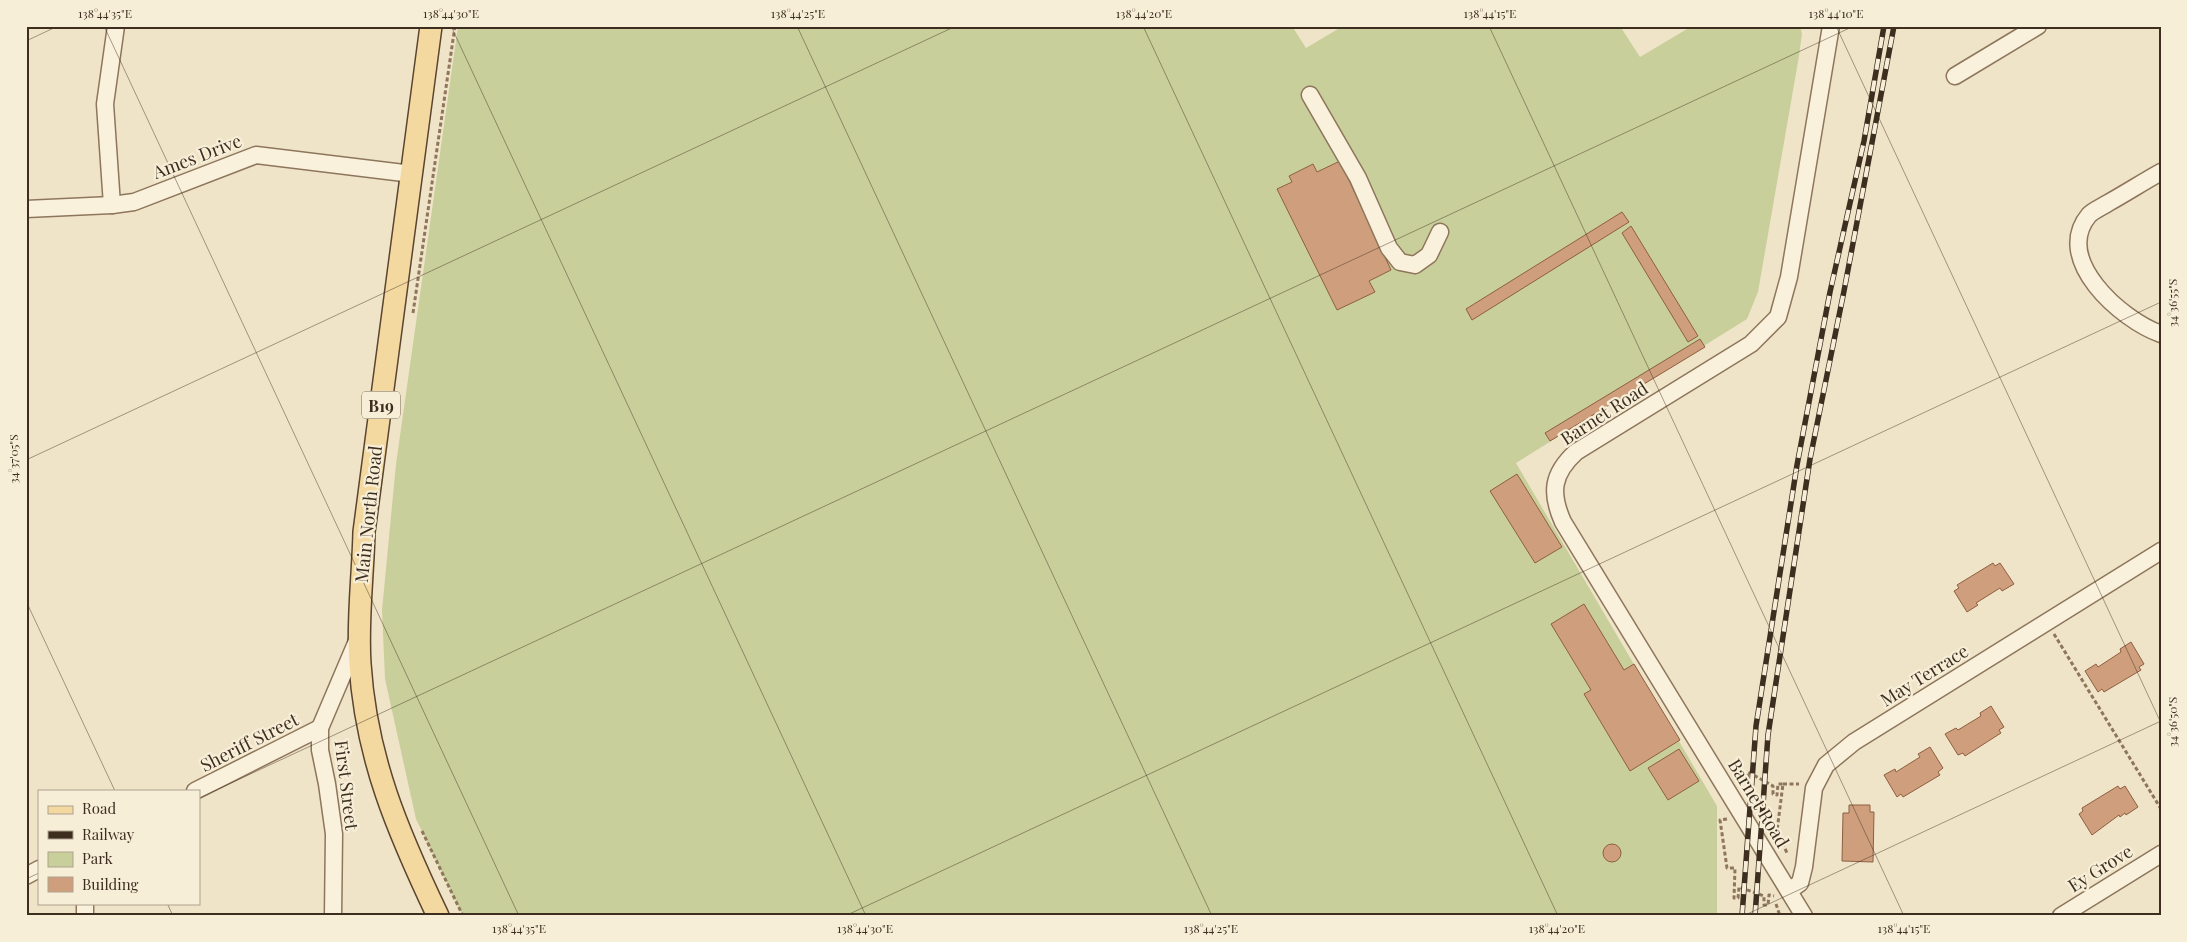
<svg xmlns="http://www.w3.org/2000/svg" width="2187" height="942" font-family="'Playfair Display',serif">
<rect width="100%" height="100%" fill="#f0e4c8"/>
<polygon fill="#c9cf9b" points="458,26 1292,26 1306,48 1343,26 1620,26 1640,57 1692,26 1800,26 1802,34 1799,56 1758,292 1747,319 1516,463 1717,806 1717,916 463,916 416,819 385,679 382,610 396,464"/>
<g fill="#cf9f7d" stroke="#8d5f41">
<polygon points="1340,161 1391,270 1369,281 1375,292 1337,310 1277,189 1292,182 1289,176 1313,164 1317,172"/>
<polygon points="1622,212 1629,222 1472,320 1466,309"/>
<polygon points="1631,226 1698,336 1688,342 1622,233"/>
<polygon points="1700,339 1705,347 1550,441 1545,433"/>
<polygon points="1517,474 1562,547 1535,563 1490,491"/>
<polygon points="1993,563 1995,566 2000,563 2014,584 2002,591 2000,588 1976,603 1978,605 1967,612 1954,591 1959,588 1957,585"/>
<polygon points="1584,604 1624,670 1634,664 1680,740 1630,771 1584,694 1591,690 1551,624"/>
<polygon points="2131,642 2144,664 2139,667 2141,670 2104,692 2102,689 2098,692 2085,671 2096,664 2098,667 2121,652 2120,649"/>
<polygon points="1991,706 2004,727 1999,730 2001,733 1965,756 1963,753 1958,755 1945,734 1956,728 1958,730 1981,716 1980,713"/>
<polygon points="1930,747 1943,768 1938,772 1940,775 1903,797 1901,794 1897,797 1884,775 1895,769 1896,772 1920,757 1918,754"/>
<polygon points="1679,749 1699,781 1668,800 1648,768"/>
<polygon points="2118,786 2120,789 2125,786 2138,807 2126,815 2125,813 2120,817 2119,815 2092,835 2079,814 2083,811 2082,808"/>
<polygon points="1849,805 1870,805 1870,812 1874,812 1873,862 1842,861 1843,813 1849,813"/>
<circle cx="1612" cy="853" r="9"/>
</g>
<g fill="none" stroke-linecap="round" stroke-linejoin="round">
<g stroke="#8d765c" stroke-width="19">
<g id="minor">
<polyline points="1955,76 2038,26"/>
<polyline points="1310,95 1358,178 1389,248 1400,262 1415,265 1429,255 1440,232"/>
<path d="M2161,172C2143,182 2126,193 2108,203C2102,207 2094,210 2089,215C2052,259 2121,320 2161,334"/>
<polyline points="112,205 105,104 116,26"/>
<polyline points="26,209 112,205 134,202 256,155 412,174"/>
<polyline points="195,791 320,728"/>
<polyline points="26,876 39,869"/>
<polyline points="1789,891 1800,883 1804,867 1814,788 1826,765 1854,742 2161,551"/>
<polyline points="85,916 85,903"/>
<polyline points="333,916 334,834 327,784 320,750 320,728 357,641"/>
<path d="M1804,916L1563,522C1550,493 1552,474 1576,452L1751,344L1778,317L1789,277L1831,26"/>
<polyline points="2061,916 2161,854"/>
</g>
</g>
<g stroke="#5b4430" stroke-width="24">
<path id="major" d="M431,26L364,532C363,576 357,620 360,664C366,758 398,832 438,916"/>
</g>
<g stroke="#8d765c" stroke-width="3" stroke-dasharray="4 2.5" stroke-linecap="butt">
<polyline points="413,313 455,26"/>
<polyline points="2054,634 2161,809"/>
<polyline points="1783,784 1799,784"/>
<polyline points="1746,791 1748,772 1773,786 1773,794 1777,795 1778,784 1783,784 1777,831 1787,853"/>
<polyline points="1727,819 1720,820 1727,868 1735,868 1734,898 1738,898 1739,887 1764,896 1764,905 1768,905 1769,895 1774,896"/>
<polyline points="422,831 463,916"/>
<polyline points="1776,904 1780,916"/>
</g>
<use href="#minor" stroke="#faf1dc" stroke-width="16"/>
<use href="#major" stroke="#f3d9a0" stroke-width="21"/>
<g stroke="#3d2e20" stroke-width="5.5">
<g id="rail">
<polyline points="1742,916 1756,726 1797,465 1830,292 1864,141 1884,26"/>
<polyline points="1755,916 1768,735 1810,459 1844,291 1894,26"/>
</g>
</g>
<use href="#rail" stroke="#f7eed8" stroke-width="4" stroke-dasharray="11" stroke-linecap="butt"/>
</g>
<path fill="none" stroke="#3d2e20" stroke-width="1" stroke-opacity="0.45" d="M104,26L519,916M451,26L866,916M797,26L1212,916M1143,26L1558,916M1489,26L1904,916M1836,26L2161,723M26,41L58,26M26,460L956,26M26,601L115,791M199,798L1854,26M26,879L39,873M167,903L173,916M845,916L2161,302M1743,916L2161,721"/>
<g text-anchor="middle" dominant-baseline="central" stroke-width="4.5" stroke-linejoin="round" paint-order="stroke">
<rect fill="#f7eed8" stroke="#756857" stroke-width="1" x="362" y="391.5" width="38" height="27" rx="4"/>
<g font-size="16" font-weight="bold" fill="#3d2e20">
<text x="381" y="405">B19</text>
</g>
<g font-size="18" fill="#3d2e20" stroke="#f7eed8">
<text transform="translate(197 156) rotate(-21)">Ames Drive</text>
<text transform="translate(1604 413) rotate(-33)">Barnet Road</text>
<text transform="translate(368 514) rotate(-84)">Main North Road</text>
<text transform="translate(1924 675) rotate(-32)">May Terrace</text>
<text transform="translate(249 742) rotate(-27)">Sheriff Street</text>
<text transform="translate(347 785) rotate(83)">First Street</text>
<text transform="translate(1759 803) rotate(59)">Barnet Road</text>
<text transform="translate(2100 868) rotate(-32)">Ey Grove</text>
</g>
</g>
<rect width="2187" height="942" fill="none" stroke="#f7eed8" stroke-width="55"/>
<rect x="38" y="790" width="162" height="115" fill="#f7eed8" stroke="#ada18e"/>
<rect x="48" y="806" width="25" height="8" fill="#f3d9a0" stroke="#ada18e"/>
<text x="82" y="814" font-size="15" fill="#3d2e20">Road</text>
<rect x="48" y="831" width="25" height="8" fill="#3d2e20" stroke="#ada18e"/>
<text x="82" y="840" font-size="15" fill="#3d2e20">Railway</text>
<rect x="48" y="852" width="25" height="15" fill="#c9cf9b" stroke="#ada18e"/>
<text x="82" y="864" font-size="15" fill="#3d2e20">Park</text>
<rect x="48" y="877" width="25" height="15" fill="#cf9f7d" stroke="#ada18e"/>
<text x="82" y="890" font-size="15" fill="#3d2e20">Building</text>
<rect x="28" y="28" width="2132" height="886" fill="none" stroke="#3d2e20" stroke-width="2"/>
<g font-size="12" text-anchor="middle" fill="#3d2e20">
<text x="105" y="18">138°44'35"E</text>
<text x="451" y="18">138°44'30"E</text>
<text x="798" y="18">138°44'25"E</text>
<text x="1144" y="18">138°44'20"E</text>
<text x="1490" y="18">138°44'15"E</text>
<text x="1836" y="18">138°44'10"E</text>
<text transform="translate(2173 303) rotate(-90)" y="4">34°36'55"S</text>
<text transform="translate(14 459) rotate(-90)" y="4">34°37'05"S</text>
<text transform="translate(2173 722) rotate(-90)" y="4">34°36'50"S</text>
<text x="519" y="933">138°44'35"E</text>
<text x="865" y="933">138°44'30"E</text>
<text x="1211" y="933">138°44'25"E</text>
<text x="1557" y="933">138°44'20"E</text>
<text x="1904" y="933">138°44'15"E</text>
</g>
</svg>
